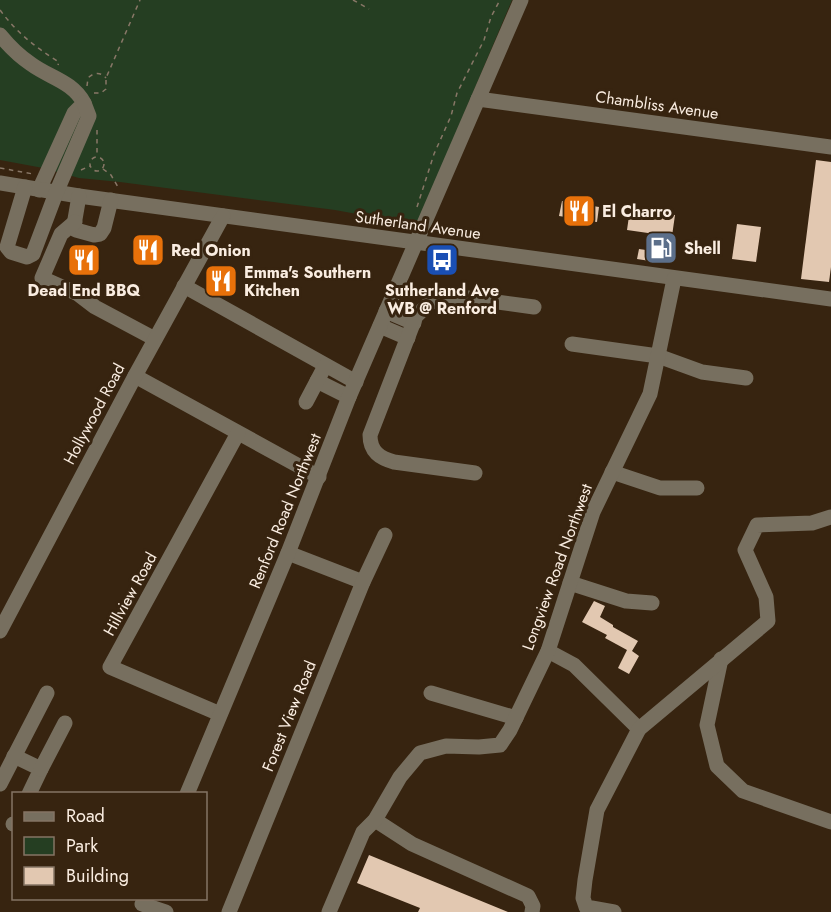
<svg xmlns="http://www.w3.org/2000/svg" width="831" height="912" font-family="Jost,sans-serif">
<rect width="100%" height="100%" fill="#372410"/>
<polygon fill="#253e22" points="0,0 512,0 417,225 335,210 120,182 79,178 43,168 0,160"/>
<g fill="#e2c8b1">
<polygon points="816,160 831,162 831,267 829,282 801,279"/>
<polygon points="562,201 599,207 597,222 559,216"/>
<polygon points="630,209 675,215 672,236 664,253 663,263 637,259 639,249 653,251 657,247 662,235 627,230"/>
<polygon points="737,224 761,227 756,262 732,259"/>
<polygon points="218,266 234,275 223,295 207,287"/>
<polygon points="594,601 605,606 600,617 613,625 613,627 638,641 632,651 639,656 629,674 618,668 627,650 605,638 607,635 582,622"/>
<polygon points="369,855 508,912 418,912 420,908 357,883"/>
</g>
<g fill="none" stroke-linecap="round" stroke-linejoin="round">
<g stroke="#887767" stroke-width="1.5" stroke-dasharray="4.5 4.5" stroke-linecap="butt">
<polyline points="353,0 369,9"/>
<path d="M0,10C17,33 35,47 59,62L58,65"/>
<path d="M87,86L88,78C94,72 101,72 106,78"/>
<polyline points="94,93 101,93 106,89 106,78 140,0"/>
<polyline points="97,130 97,156"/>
<circle cx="97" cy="164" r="7"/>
<polyline points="0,168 33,174"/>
<polyline points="103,169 111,175 118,187"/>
<polyline points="81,170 90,166"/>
<polyline points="417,207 434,154 451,116 457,93 484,40 491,17 500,0"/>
<polyline points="367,222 410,227"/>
<polyline points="412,287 413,299"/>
</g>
<g stroke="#776f5f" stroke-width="15">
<path d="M0,35C9,46 19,56 31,64C50,78 72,81 84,103L74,113L39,190"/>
<polyline points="478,99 831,147"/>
<polyline points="0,183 79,196 831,299"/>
<polyline points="25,187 7,247 11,252 27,257 33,254 56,193 89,116 84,103"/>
<polyline points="79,196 74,225 76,230 94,235 100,234 104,228 111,200"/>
<polyline points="75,222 61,234 42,278 78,294 95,307 155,339"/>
<polyline points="184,286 356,382"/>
<polyline points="386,311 414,323"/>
<polyline points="380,326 408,338"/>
<polyline points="572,344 658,356 702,372 746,378"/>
<polyline points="135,376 319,477"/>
<polyline points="317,381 349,397"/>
<polyline points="306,402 325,366"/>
<polyline points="612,472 660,488 697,488"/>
<path d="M475,473L394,462C380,458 370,452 370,435L416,316L434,299L446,295L534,307"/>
<polyline points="288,553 363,582"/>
<polyline points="570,583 626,601 652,603"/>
<polyline points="0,631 135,376 223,216"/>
<polyline points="548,651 574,665 639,729"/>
<polyline points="721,659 707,725 717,766 743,791 831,822"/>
<polyline points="431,693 516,718"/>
<polyline points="220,714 110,667 238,433"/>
<polyline points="14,756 41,769 29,794"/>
<polyline points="41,769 65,723"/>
<polyline points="0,784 47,693"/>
<polyline points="187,794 288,553 349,397 521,0"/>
<polyline points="375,820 412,844 528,896 533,906 532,912"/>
<polyline points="13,824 14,824"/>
<polyline points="142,904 166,912"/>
<polyline points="229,912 363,582 385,535"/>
<polyline points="329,912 363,832 375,820 400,777 420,753 446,746 479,747 500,745 510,730 548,651 593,512 650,394 674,279"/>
<polyline points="614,912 586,907 583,898 585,880 597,810 639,729 768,621 766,597 745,550 757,525 812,523 831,517"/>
</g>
</g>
<defs>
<g id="restaurant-square" transform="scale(1.725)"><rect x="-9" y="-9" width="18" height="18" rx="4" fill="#e8710a" stroke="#372410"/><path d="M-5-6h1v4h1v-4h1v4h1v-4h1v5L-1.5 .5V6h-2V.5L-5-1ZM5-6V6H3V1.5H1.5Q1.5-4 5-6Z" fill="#fff"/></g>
<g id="fuel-square" transform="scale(1.725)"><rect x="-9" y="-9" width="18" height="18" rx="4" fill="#5c6f8a" stroke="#372410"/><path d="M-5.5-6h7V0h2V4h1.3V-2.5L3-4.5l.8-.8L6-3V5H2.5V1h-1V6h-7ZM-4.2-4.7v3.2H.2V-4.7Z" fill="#fff"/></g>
<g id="bus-square" transform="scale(1.725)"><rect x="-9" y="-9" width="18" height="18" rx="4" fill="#1a4fb4" stroke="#372410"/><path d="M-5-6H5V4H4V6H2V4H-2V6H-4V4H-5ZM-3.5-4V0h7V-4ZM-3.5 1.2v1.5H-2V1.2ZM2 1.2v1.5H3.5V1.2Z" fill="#fff"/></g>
</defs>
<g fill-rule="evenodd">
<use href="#restaurant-square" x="579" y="211"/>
<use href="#fuel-square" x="661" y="248"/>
<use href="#restaurant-square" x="148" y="250"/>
<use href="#restaurant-square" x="84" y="260"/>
<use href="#bus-square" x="442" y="260"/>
<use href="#restaurant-square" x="221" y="281"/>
</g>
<g text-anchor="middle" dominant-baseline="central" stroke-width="6" stroke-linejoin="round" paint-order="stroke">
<g font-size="16" fill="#faede1" stroke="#372410">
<text transform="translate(657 105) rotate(8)">Chambliss Avenue</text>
<text transform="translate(418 225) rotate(8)">Sutherland Avenue</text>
<text transform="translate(94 414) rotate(-62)">Hollywood Road</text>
<text transform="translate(285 511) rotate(-68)">Renford Road Northwest</text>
<text transform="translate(557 567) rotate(-70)">Longview Road Northwest</text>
<text transform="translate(130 594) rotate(-61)">Hillview Road</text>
<text transform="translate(289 716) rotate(-68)">Forest View Road</text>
</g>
<g font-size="16" font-weight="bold" fill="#faede1" stroke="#372410" text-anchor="start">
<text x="602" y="211">El Charro</text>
<text x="684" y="248">Shell</text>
<text x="171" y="250">Red Onion</text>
<text x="244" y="272">Emma's Southern<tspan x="244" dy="18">Kitchen</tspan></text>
<text x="84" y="290" text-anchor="middle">Dead End BBQ</text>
<text x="442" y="290" text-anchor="middle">Sutherland Ave<tspan x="442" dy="18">WB @ Renford</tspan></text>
</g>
</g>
<rect x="12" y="792" width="195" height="108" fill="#372410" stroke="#857464" stroke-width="1.5"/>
<rect x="24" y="812" width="30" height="9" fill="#776f5f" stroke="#857464" stroke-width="1.5"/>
<text x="66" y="822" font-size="18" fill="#faede1">Road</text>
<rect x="24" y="837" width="30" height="18" fill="#253e22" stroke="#857464" stroke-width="1.5"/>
<text x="66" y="852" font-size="18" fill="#faede1">Park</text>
<rect x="24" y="867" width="30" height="18" fill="#e2c8b1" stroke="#857464" stroke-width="1.5"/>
<text x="66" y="882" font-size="18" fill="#faede1">Building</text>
</svg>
